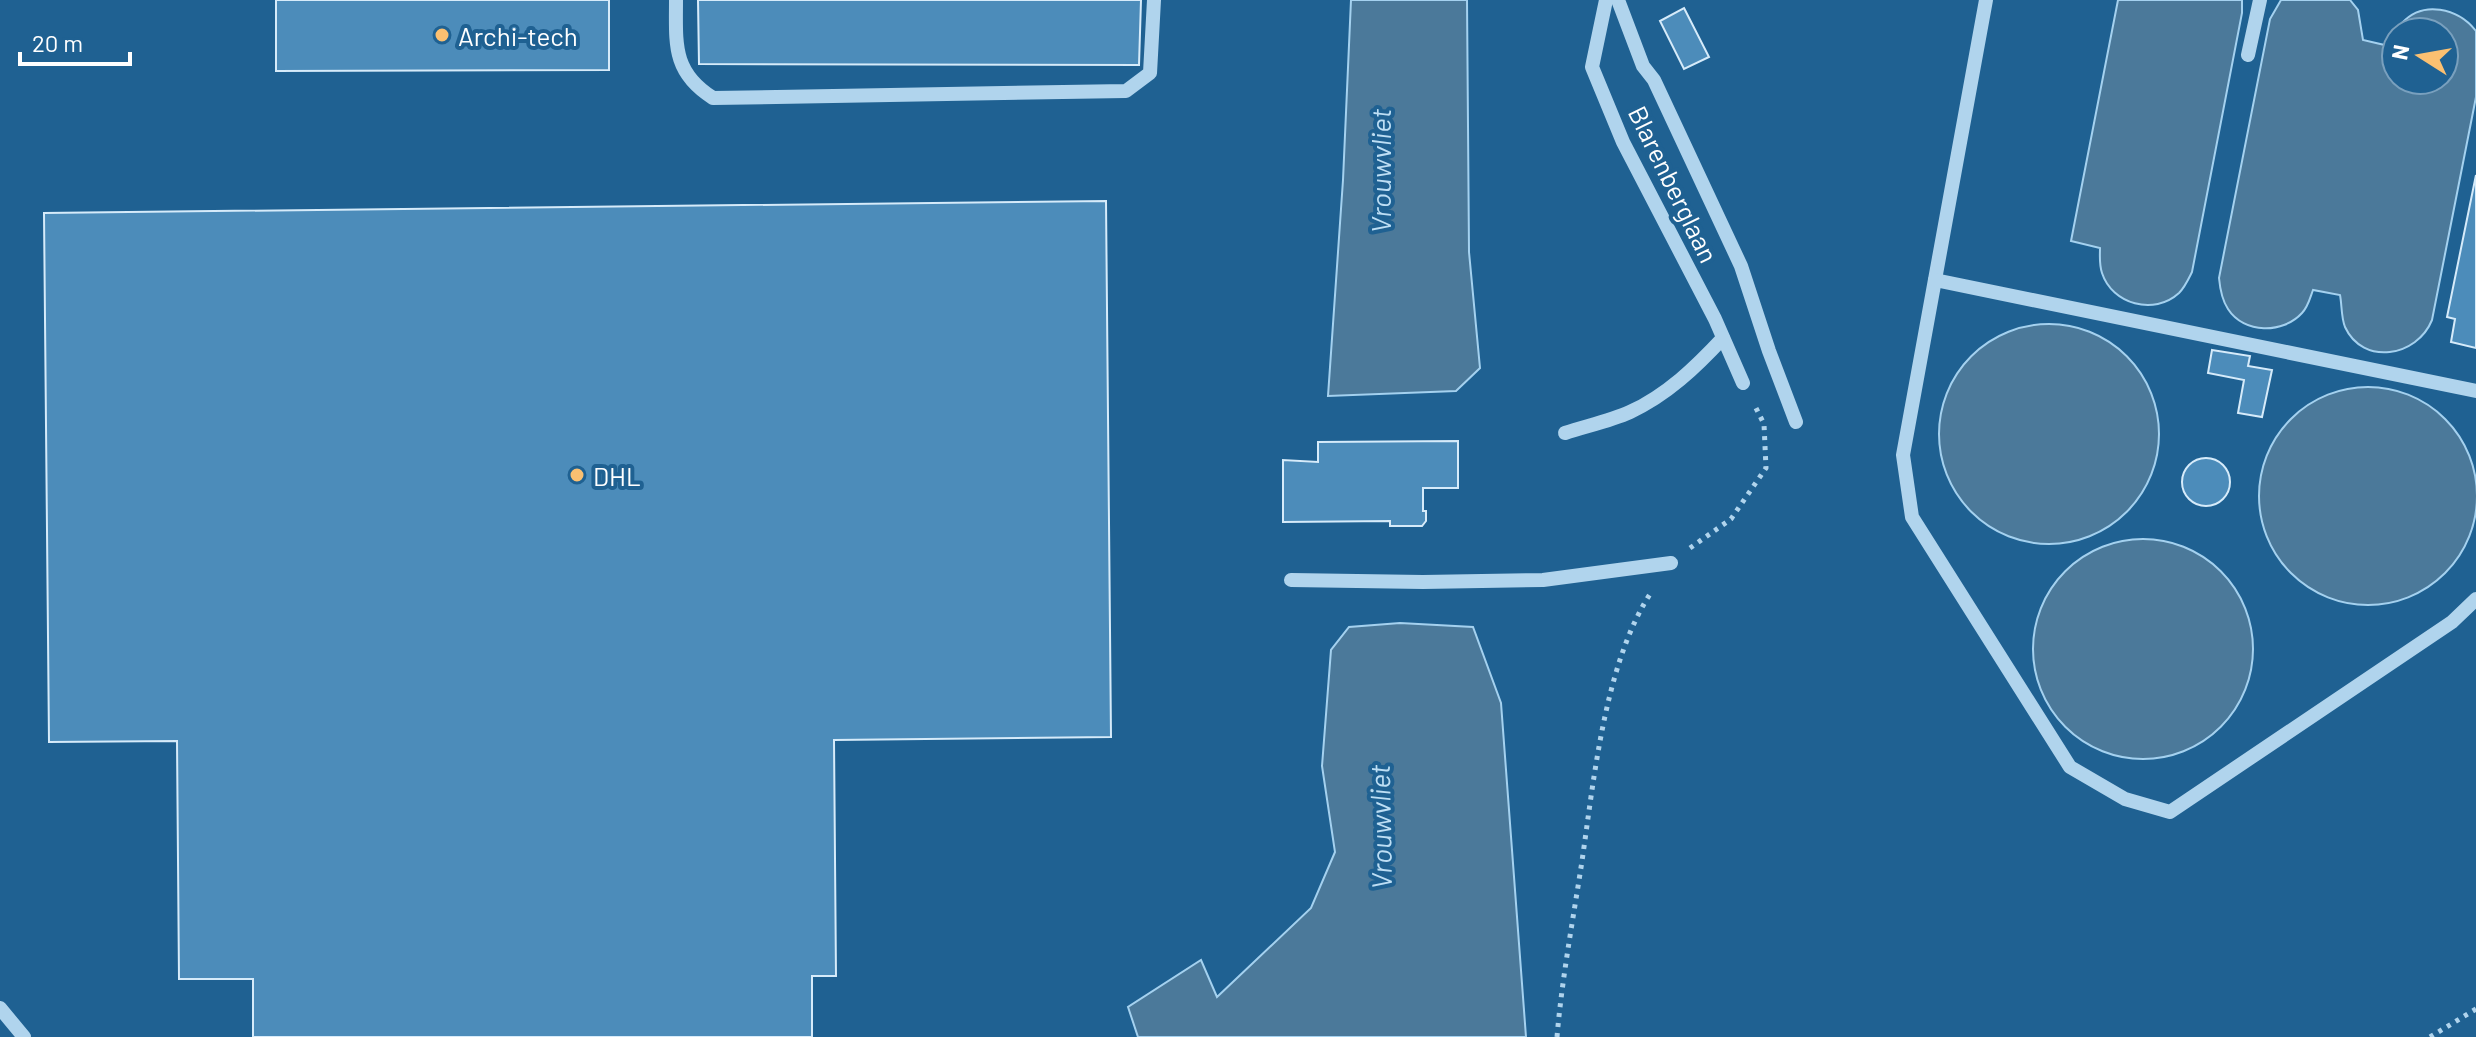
<svg xmlns="http://www.w3.org/2000/svg" width="2476" height="1037" font-family="Barlow,sans-serif">
<rect width="100%" height="100%" fill="#1f6192"/>
<g fill="#4b799a" stroke="#a4d1ef" stroke-width="2" fill-rule="evenodd">
<polygon points="1351,0 1467,0 1469,252 1480,368 1456,391 1328,396 1343,180"/>
<path d="M2118,0H2242V13L2192,272C2188,280 2185,287 2179,293C2154,316 2112,304 2102,273C2099,264 2100,256 2100,248L2071,241Z"/>
<path d="M2281,0H2350L2358,10L2363,40L2389,46C2393,38 2396,29 2402,23C2423,0 2458,8 2476,31V97L2432,320C2417,357 2363,366 2345,327C2341,317 2342,305 2340,295L2313,290C2310,298 2308,307 2302,313C2283,334 2244,334 2228,309C2222,300 2220,289 2219,278L2270,19ZM2396,32H2444V80H2396Z"/>
<circle cx="2049" cy="434" r="110"/>
<circle cx="2368" cy="496" r="109"/>
<circle cx="2143" cy="649" r="110"/>
<polygon points="1400,623 1473,627 1501,703 1526,1037 1138,1037 1128,1007 1201,960 1217,997 1311,908 1335,852 1322,766 1331,650 1349,627"/>
</g>
<g fill="#4c8cba" stroke="#d6ebfa" stroke-width="2">
<polygon points="276,0 609,0 609,70 276,71"/>
<polygon points="698,0 1141,0 1139,65 699,64"/>
<polygon points="1684,8 1709,57 1684,69 1660,21"/>
<polygon points="2476,175 2476,348 2451,342 2455,319 2447,317"/>
<polygon points="1106,201 1111,737 834,740 836,976 812,976 812,1037 253,1037 253,979 179,979 177,741 49,742 44,213"/>
<polygon points="2212,350 2250,356 2248,366 2272,370 2262,417 2238,413 2244,380 2208,373"/>
<polygon points="1458,441 1458,488 1423,488 1423,511 1426,511 1426,521 1422,526 1390,526 1390,521 1283,522 1283,460 1318,462 1318,442"/>
<circle cx="2206" cy="482" r="24"/>
</g>
<g fill="none" stroke-linecap="round" stroke-linejoin="round">
<g stroke="#b0d4ed" stroke-width="5" stroke-dasharray="4 6" stroke-linecap="butt">
<polyline points="1690,548 1731,519 1766,468 1764,424 1754,404"/>
<path d="M1557,1037C1562,978 1573,920 1582,861C1594,779 1605,661 1652,591"/>
<polyline points="2430,1037 2476,1009"/>
</g>
<g stroke="#b0d4ed" stroke-width="14">
<path d="M676,0C676,44 672,72 713,98L1126,91L1150,73L1154,0"/>
<polyline points="1606,0 1592,67 1623,142 1715,319 1743,383"/>
<polyline points="1618,0 1643,66 1654,80 1741,266 1769,351 1796,422"/>
<polyline points="1986,0 1903,455 1912,517 2070,767 2125,799 2170,812 2452,622 2476,599"/>
<polyline points="2248,55 2260,0"/>
<polyline points="1935,280 2476,391"/>
<path d="M1565,433C1586,426 1610,421 1630,412C1667,395 1696,367 1723,338"/>
<polyline points="1291,580 1423,582 1543,580 1671,563"/>
<polyline points="0,1008 24,1037"/>
</g>
</g>
<g fill="#fbc071" stroke="#1f6192" stroke-width="3">
<circle cx="442" cy="35" r="8"/>
<circle cx="577" cy="475" r="8"/>
</g>
<g text-anchor="middle" dominant-baseline="central" stroke-width="8" stroke-linejoin="round" paint-order="stroke">
<g font-size="26" fill="#fff" stroke="#1f6192" text-anchor="start">
<text x="458" y="35">Archi-tech</text>
<text x="593" y="475">DHL</text>
</g>
<g font-size="26" fill="#fff" stroke="#1f6192">
<text transform="translate(1674 184) rotate(64)">Blarenberglaan</text>
</g>
<g font-size="28" font-style="italic" fill="#bddef4" stroke="#1f6192">
<text transform="translate(1380 171) rotate(-90)">Vrouwvliet</text>
<text transform="translate(1380 827) rotate(-91)">Vrouwvliet</text>
</g>
</g>
<g transform="translate(2420 56) rotate(281)"><circle r="38" fill="#1f6192" stroke="#79a0be" stroke-width="2"/>
<path d="M0-6L14 30L0 20L-14 30Z" fill="#fbc071"/>
<text y="-12" font-size="22" font-weight="bold" text-anchor="middle" fill="#ffffff">N</text>
</g>
<path d="M20 52v12h110v-12" fill="none" stroke="#ffffff" stroke-width="4"/>
<text x="32" y="52" font-size="24" fill="#ffffff" stroke="#1f6192" stroke-width="6" paint-order="stroke">20 m</text>
</svg>
